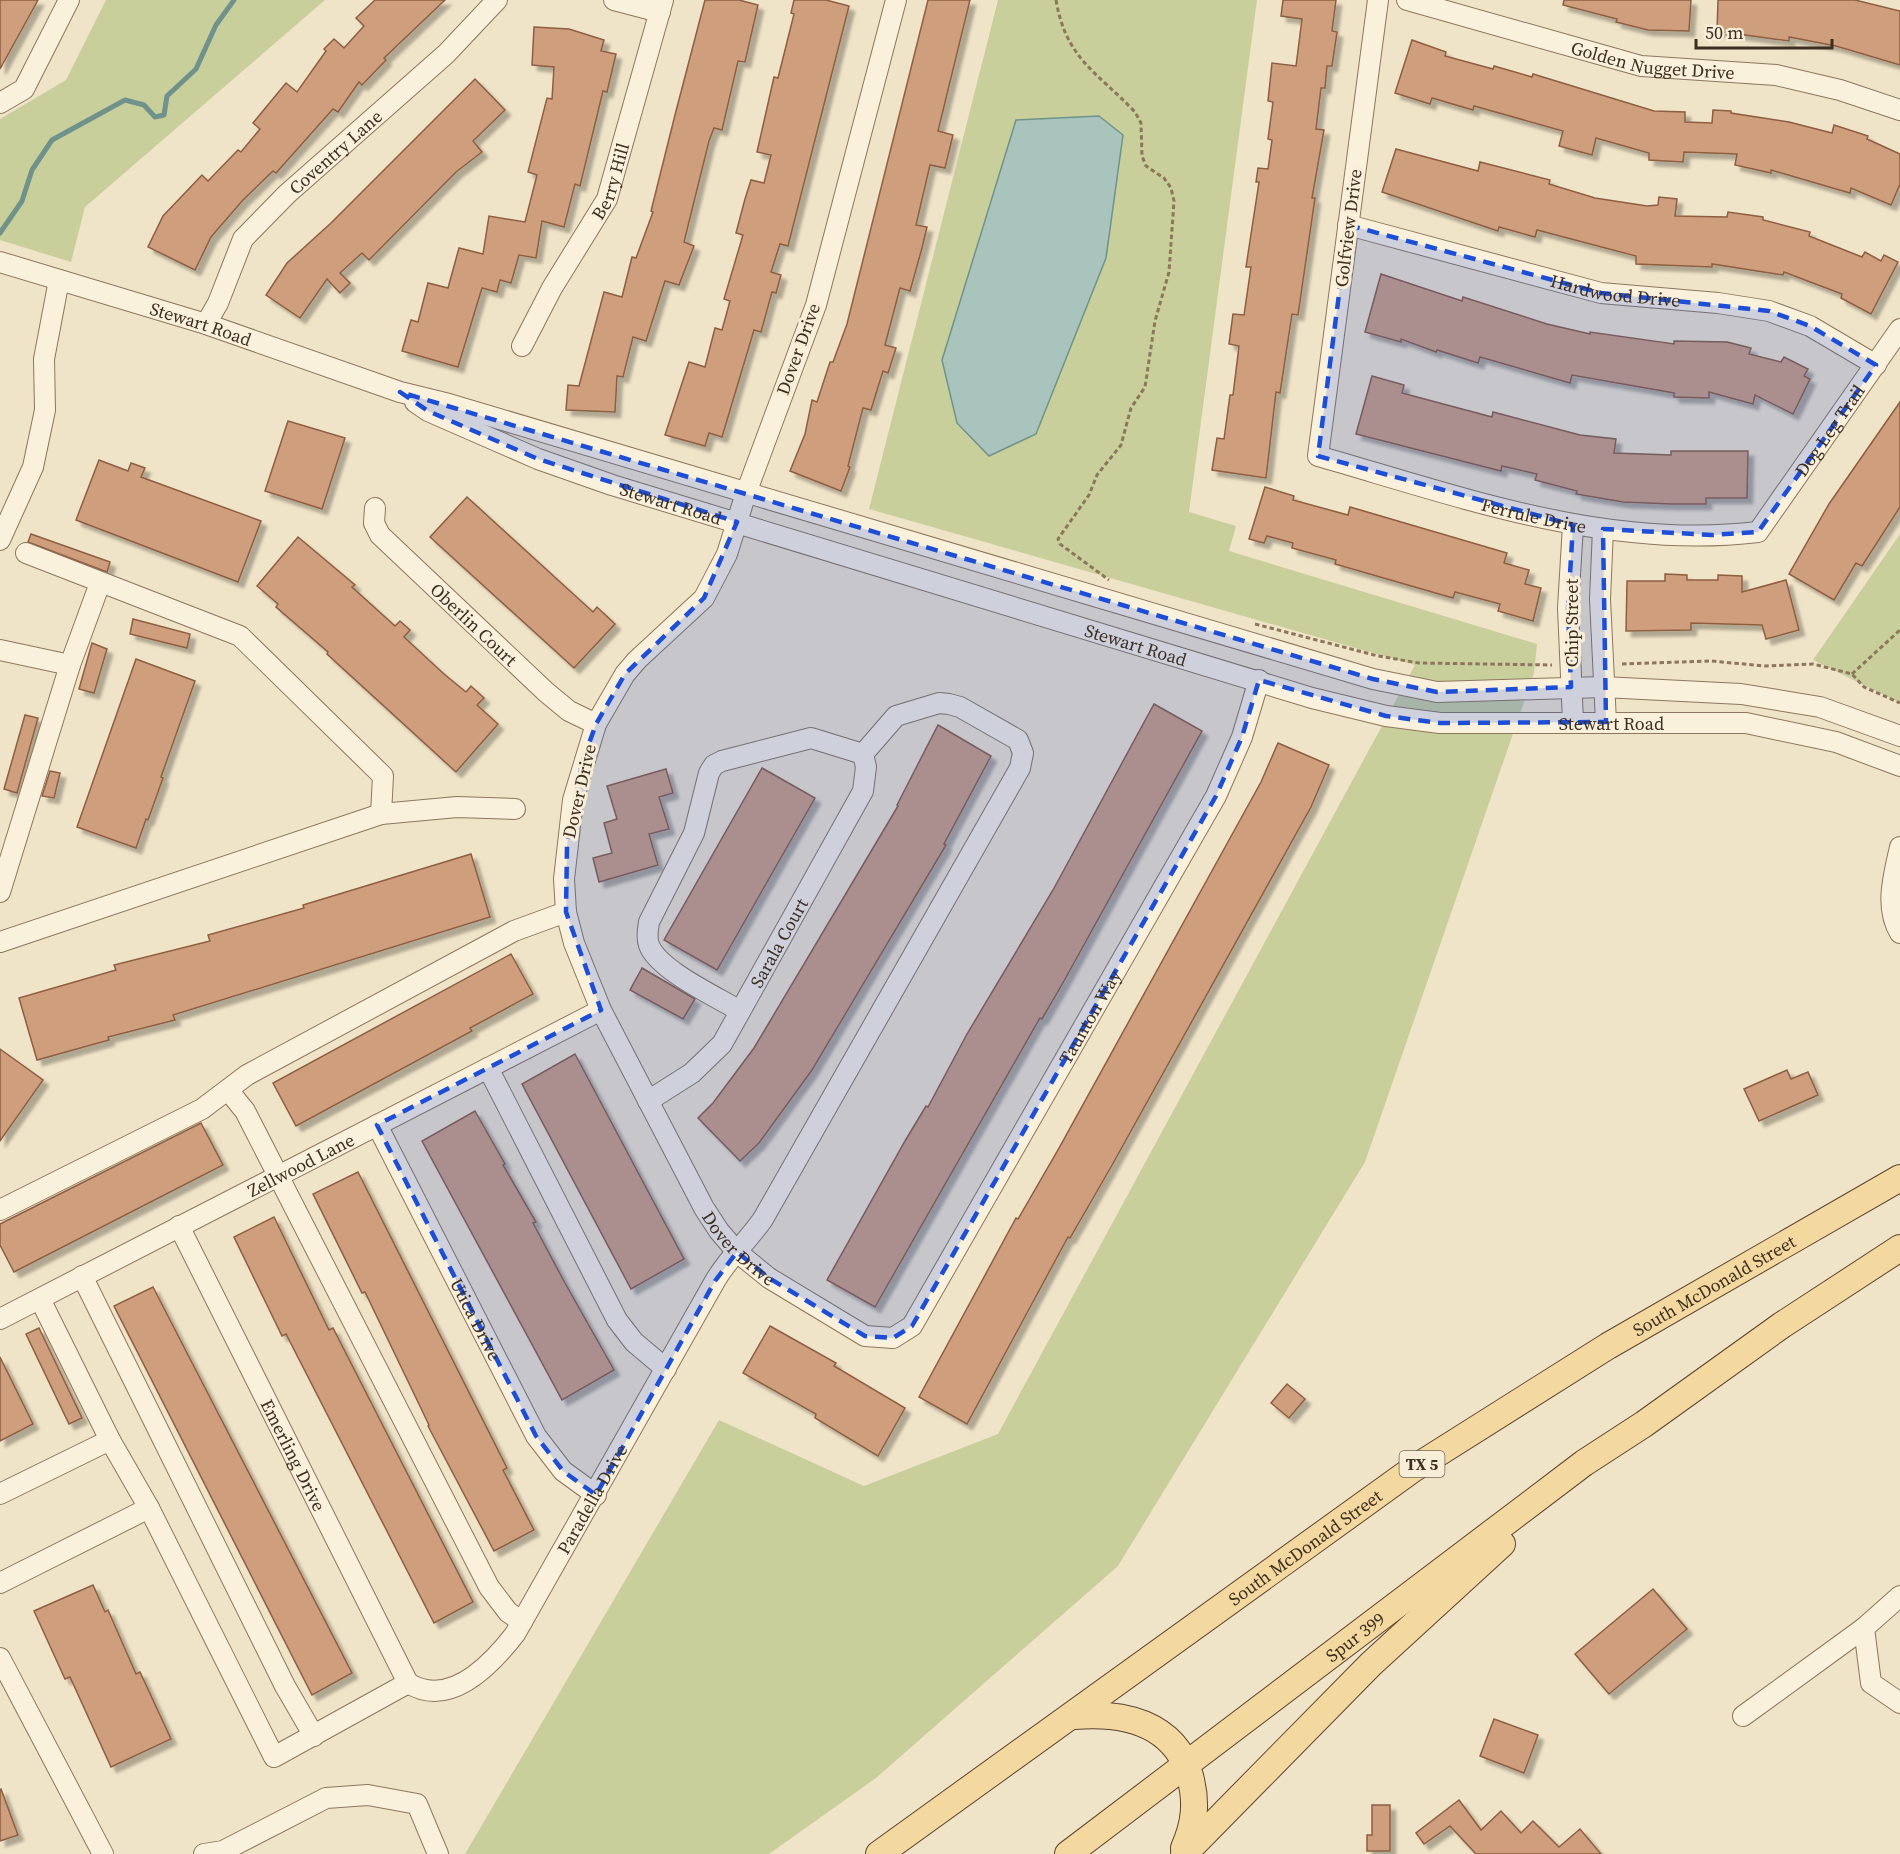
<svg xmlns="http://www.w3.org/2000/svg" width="1900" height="1854" font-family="'Source Serif 4',serif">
<defs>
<filter id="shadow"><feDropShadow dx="5.5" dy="5.5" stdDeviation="1.5" flood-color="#0004"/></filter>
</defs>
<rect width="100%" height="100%" fill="#f0e4c8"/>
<g fill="#c9cf9b">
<polygon points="106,0 325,0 85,207 71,262 0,240 0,119 66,80"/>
<polygon points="998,0 1257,0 1189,512 1236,526 1229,551 1537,644 1534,673 1365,1162 1118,1566 876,1778 769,1854 465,1854 719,1420 864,1486 998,1434 1415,665 869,509"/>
<polygon points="1900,534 1900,703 1813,660"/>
</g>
<polygon fill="#a9c4bc" stroke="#6f938a" stroke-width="1.5" points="1099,116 1123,135 1106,258 1036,434 989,456 957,423 942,360 1016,120"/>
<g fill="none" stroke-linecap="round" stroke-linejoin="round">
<polyline stroke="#6f938a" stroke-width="5" points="0,233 22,201 32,170 52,140 125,100 144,105 155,117 164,115 167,96 196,69 216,25 234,0"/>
</g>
<g fill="#cf9f7d" stroke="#8d5f41" stroke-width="1.5" filter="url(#shadow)">
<polygon points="0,0 38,0 0,69"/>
<polygon points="375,0 445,0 384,58 386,60 362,85 359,82 338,112 333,109 276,173 273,171 243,200 211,237 195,270 148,247 163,216 202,175 208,181 238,150 241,152 260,129 253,123 286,83 297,92 326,51 324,49 334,39 344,48 364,26 356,18"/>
<polygon points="705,0 739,0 758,5 745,62 738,61 722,130 714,128 709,141 684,242 694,246 679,285 665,281 646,341 633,337 623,377 617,376 615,412 566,410 568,385 579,386 604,292 622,297 632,257 636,258 653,212 651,211 675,115"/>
<polygon points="794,0 826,0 849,6 788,246 780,244 771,272 781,275 776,293 772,292 761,332 754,330 722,437 709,433 705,446 665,435 689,362 705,367 715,328 722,330 730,301 724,299 743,235 736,233 745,199 751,180 764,183 771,155 757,152 774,77 778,78 794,14 791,13"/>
<polygon points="928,0 970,0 938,131 953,135 945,168 930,165 916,225 927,227 922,248 910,291 900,288 885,345 896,348 888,373 883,371 871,410 863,408 848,466 850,467 841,491 790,471 805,434 812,400 817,402 830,362 833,362 847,324"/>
<polygon points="1283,0 1336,0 1332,31 1337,32 1332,66 1327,66 1325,88 1321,88 1316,129 1324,130 1312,198 1315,198 1298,315 1292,314 1280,393 1276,392 1266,478 1212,470 1217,438 1224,439 1230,395 1233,395 1239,346 1229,344 1233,314 1244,315 1251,267 1246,267 1259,182 1256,182 1258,168 1268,169 1272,140 1268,139 1273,102 1268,101 1272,63 1296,66 1302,19 1281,16"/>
<polygon points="1564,0 1691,0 1689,31 1648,30 1616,22 1617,19 1563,5"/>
<polygon points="1718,0 1855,0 1900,11 1900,65 1836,46 1789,37 1789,41 1717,31"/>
<polygon points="534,27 569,29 604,40 601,51 616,54 607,92 603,91 580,186 575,184 564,227 542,221 536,258 519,255 511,283 500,280 497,292 482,288 458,367 402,351 411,320 418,322 428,283 448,288 459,248 483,254 489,216 525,222 537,175 528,172 547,98 552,99 554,67 532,65"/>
<polygon points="1412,40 1446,52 1445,56 1493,69 1494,66 1532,77 1533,74 1654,111 1685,112 1685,122 1712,123 1713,110 1731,111 1731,113 1789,122 1832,133 1834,125 1868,136 1867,139 1900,154 1900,184 1891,205 1851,188 1850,193 1771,170 1771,173 1735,165 1737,154 1684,152 1683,162 1649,160 1649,153 1596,138 1592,155 1559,146 1563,131 1474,106 1473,110 1432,98 1430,104 1395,93"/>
<polygon points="475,79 505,110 473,141 482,152 456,172 369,260 362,253 340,273 350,283 340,293 327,279 300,318 266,295 287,263 331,223"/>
<polygon points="1396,149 1478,171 1480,162 1550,180 1549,184 1595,198 1647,206 1658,205 1659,197 1677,199 1675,216 1727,217 1728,212 1763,217 1763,220 1810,232 1809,236 1862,257 1865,252 1881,261 1884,255 1898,262 1871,314 1841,298 1842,294 1784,272 1783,275 1712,264 1712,267 1636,264 1636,256 1537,230 1535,237 1499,227 1498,231 1382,192"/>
<polygon points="1381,274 1462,301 1463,297 1547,324 1590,334 1590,332 1674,344 1674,341 1727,342 1751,348 1749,354 1781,362 1784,357 1808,369 1804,376 1810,379 1793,414 1755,395 1753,404 1709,392 1709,398 1674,397 1674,393 1572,375 1570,383 1480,357 1478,363 1437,350 1436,352 1401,339 1401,342 1365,332"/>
<polygon points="1372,376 1404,385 1402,393 1492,417 1493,412 1580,435 1616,439 1614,453 1671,455 1671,451 1748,451 1747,498 1706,498 1706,504 1671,504 1623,502 1576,494 1577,491 1535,480 1537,474 1502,466 1501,471 1356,434"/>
<polygon points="1900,402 1900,507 1862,566 1856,563 1834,600 1789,574 1829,504"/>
<polygon points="288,421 345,438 322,509 265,491"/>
<polygon points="99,460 128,471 131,463 145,468 141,477 261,521 238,582 76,520"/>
<polygon points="1265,487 1294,496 1293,500 1348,515 1350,507 1507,553 1504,563 1529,570 1525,584 1541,588 1533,621 1498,611 1500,604 1455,592 1453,598 1335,564 1336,560 1292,548 1293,543 1267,536 1264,543 1249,539"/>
<polygon points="467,497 593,612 597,607 615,624 574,668 430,537"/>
<polygon points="31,534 110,562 107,572 28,542"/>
<polygon points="298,537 355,585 352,587 395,626 400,621 410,630 404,637 444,674 466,692 471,686 484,698 477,705 498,724 456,772 327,654 328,652 276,607 278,604 257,586"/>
<polygon points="1665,574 1687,575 1687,580 1718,580 1718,575 1742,576 1742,592 1786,580 1799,630 1766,639 1762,625 1691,623 1691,630 1626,631 1627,581 1665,581"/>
<polygon points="133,619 190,634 187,648 130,634"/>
<polygon points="92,643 107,649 94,693 79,689"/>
<polygon points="136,659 195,681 161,777 163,778 148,820 146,819 136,848 77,827"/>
<polygon points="1154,704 1202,731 1064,981 1042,1019 1040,1018 875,1307 827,1280 905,1141 926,1106 928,1107 967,1034 1053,890"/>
<polygon points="25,715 38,718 17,793 4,789"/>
<polygon points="938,725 991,756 944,844 946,845 812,1070 759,1143 740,1161 698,1118 713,1103 754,1048 898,806 897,805"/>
<polygon points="1278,743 1329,765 1311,807 1111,1167 1070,1238 1068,1237 967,1424 919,1397 1016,1218 1018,1219 1059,1148 1261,782"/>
<polygon points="762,768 815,798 717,970 664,940"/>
<polygon points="666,769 673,793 659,797 669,829 649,834 658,865 599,882 593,858 612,853 604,823 617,819 607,786"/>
<polygon points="50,771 60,773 54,798 42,796"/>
<polygon points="471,854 490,917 173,1015 175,1020 108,1037 109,1040 37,1060 19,998 116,970 114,965 210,941 208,935 304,908 303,905"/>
<polygon points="511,954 533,994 470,1028 472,1031 296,1126 273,1083"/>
<polygon points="642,968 695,999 683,1019 630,990"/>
<polygon points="0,1049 43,1080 0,1141"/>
<polygon points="575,1054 684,1259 631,1289 522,1084"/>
<polygon points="1787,1070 1791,1079 1808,1072 1818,1095 1759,1121 1744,1089"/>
<polygon points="475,1111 505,1164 503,1165 536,1222 533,1223 565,1283 614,1370 562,1400 422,1141"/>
<polygon points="201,1123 223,1165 14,1272 0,1245 0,1224"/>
<polygon points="358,1172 507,1468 503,1470 534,1530 494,1551 428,1426 429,1425 365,1292 362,1293 313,1194"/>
<polygon points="274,1217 329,1330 333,1328 473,1602 434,1623 286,1334 282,1336 234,1237"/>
<polygon points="153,1287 352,1673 312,1695 114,1306"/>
<polygon points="770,1326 836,1363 834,1366 905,1408 878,1456 815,1418 816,1414 743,1373"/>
<polygon points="39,1328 82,1418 69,1424 26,1334"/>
<polygon points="0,1357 33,1424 0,1441"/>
<polygon points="1287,1384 1305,1399 1289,1418 1271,1403"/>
<polygon points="93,1585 105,1612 108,1610 136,1674 140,1672 171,1739 111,1767 70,1677 65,1679 34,1611"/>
<polygon points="1653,1589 1687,1629 1609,1694 1575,1654"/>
<polygon points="1494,1719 1538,1735 1524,1773 1480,1756"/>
<polygon points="1,1789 18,1835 0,1841 0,1790"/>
<polygon points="1459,1800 1481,1830 1501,1811 1521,1833 1533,1821 1559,1847 1580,1829 1601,1854 1476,1854 1450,1826 1424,1844 1416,1833"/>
<polygon points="1372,1805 1390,1805 1390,1851 1367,1851 1367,1835 1372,1835"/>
</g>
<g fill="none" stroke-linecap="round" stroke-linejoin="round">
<g stroke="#8d765c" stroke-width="22">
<g id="minor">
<polyline points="614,0 660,12"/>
<path id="s1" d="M896,0L816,305L746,493L727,554L704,598L637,660L625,674L596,724L573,800L564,879L566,912L574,943L601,1010L704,1208L719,1231L737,1252L769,1278L865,1336L893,1338L912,1326L1216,796L1242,737L1259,680"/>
<path id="s2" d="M1378,0L1318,456C1461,497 1606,550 1758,532L1900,329"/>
<path id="s3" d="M1407,0L1641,66L1776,75L1840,90L1900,110"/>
<polyline points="0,103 24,89 69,0"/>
<path id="s4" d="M1348,225L1601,293L1718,303L1769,311L1810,326L1876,365"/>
<path id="s5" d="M0,262L206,324L400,392L449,404L1373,679L1437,692L1603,687L1741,694L1820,707L1900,736"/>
<path id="s6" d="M206,324L218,303L243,239L287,194L446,54L497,0"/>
<path id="s7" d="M522,346L552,288L607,199L663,0"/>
<path id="s8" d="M415,402L428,411L538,459L612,485L1312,698L1386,716L1440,723H1746L1836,742L1900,766"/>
<path id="s9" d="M375,508L374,523L380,535L546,692L569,711L596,724"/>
<polyline points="1603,529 1600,599 1606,722"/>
<polyline points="0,540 33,467 45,410 44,359 59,280"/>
<polyline points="26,553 240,636 383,776 381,814"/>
<polyline points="0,650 70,665"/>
<polyline points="1573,722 1568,608 1573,525"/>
<path d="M1900,847C1894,875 1884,907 1900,933"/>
<polyline points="0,892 70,665 100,583"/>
<polyline points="0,942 381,814 457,807 515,809"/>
<path d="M740,1011C717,997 658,970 649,945C646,937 648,929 649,922L694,833L709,773L714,765L722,761L811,738L863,754"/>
<polyline points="488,1068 617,1320 634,1342 666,1369"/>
<polyline points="228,1090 245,1111 489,1587 508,1612 522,1622"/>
<path id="s10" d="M648,1101L692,1073L722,1044L863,791L866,767L863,754"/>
<path id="s11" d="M377,1125L536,1436L563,1471L596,1495"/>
<polyline points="0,1210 202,1109 247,1075 514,931 566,912"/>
<path id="s12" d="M179,1226L408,1683"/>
<polyline points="82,1276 285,1686 314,1736"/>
<polyline points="40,1299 110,1440 149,1508 274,1757 408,1683"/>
<path id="s13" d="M0,1319L601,1010"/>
<polyline points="0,1494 110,1440"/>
<polyline points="0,1583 149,1508"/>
<polyline points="1900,1596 1864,1628 1871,1683 1900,1703"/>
<polyline points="0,1658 103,1854"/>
<path id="s14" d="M408,1683C450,1709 491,1665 515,1634L715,1281C728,1258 748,1241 763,1219L1020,768L1023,753L1018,740L960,707L949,704L939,703L896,716L863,754"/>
<polyline points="1743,1716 1864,1628"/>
<polyline points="204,1854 223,1851 326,1798 368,1795 417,1804 438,1854"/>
</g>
</g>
<g stroke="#5b4430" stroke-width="28">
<g id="major">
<path d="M1074,1716C1122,1712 1174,1722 1190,1776C1197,1802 1195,1823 1184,1848"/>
<path id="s15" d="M879,1854L1413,1469L1608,1346L1900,1178"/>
<path id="s16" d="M1068,1854L1584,1463L1644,1424L1782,1325L1900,1248"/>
<polyline points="1184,1854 1371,1664 1502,1544"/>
</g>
</g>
<g stroke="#8d765c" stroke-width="3" stroke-dasharray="4.5 3" stroke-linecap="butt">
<path d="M1056,0C1066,59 1097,72 1135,112L1141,123L1142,156L1146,166L1164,178L1171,188L1174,201L1169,272L1155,321L1145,387L1131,408L1121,445L1097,475L1089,495L1058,539L1060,544L1109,580"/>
<polyline points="1255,624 1378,656 1419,663 1552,665"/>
<polyline points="1622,664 1711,661 1765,666 1813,664 1852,674 1864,687 1900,703"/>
<polyline points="1852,674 1900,630"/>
</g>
<use href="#minor" stroke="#faf1dc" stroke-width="20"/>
<use href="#major" stroke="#f3d9a0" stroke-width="26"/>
</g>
<path fill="#1d4ed8" fill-opacity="0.2" stroke="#1d4ed8" stroke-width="4.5" stroke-dasharray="12 8" stroke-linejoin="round" d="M1348,225L1601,293L1769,311L1810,326L1876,365L1758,532L1712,535L1603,529L1606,722L1440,723L1386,716L1259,680L1242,737L1216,796L912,1326L893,1338L865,1336L769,1278L737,1252L715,1281L596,1495L563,1471L536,1436L377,1125L601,1010L566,912L567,845L582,763L596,724L625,674L704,598L737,522L538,459L428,411L400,392L1373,679L1437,692L1571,687L1568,608L1573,525L1318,456Z"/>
<g text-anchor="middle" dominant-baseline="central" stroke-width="6" stroke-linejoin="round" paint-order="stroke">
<rect fill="#f7eed8" stroke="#756857" stroke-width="1.5" x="1399.5" y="1451" width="45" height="26" rx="4.5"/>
<g font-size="16" font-weight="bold" fill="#3d2e20">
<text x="1422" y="1464">TX 5</text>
</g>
<g font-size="18" fill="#3d2e20" stroke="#f7eed8">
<text stroke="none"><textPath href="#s3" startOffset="254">Golden Nugget Drive</textPath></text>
<text stroke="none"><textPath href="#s6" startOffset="220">Coventry Lane</textPath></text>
<text stroke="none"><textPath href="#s7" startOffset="188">Berry Hill</textPath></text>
<text transform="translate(1348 228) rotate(-83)">Golfview Drive</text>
<text stroke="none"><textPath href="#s4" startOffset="276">Hardwood Drive</textPath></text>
<text stroke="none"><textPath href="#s5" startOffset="210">Stewart Road</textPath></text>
<text transform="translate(798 349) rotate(-70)">Dover Drive</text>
<text stroke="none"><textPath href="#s2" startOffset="1034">Dog Leg Trail</textPath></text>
<text stroke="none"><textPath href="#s8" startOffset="276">Stewart Road</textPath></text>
<text stroke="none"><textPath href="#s2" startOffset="684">Ferrule Drive</textPath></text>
<text transform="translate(1571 623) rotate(-90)">Chip Street</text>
<text stroke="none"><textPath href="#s9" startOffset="158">Oberlin Court</textPath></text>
<text stroke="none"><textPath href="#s8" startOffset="762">Stewart Road</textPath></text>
<text stroke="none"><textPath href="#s8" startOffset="1248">Stewart Road</textPath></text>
<text transform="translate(579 791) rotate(-77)">Dover Drive</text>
<text stroke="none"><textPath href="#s10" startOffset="210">Sarala Court</textPath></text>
<text stroke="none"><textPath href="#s1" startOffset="1932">Taunton Way</textPath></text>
<text stroke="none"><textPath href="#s13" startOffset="338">Zellwood Lane</textPath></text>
<text stroke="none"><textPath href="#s1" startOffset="1370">Dover Drive</textPath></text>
<text stroke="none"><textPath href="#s15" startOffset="1011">South McDonald Street</textPath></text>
<text stroke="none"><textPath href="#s11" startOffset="218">Utica Drive</textPath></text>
<text stroke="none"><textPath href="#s12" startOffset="256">Emerling Drive</textPath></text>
<text stroke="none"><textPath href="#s14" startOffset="285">Paradella Drive</textPath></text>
<text stroke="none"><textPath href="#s15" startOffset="525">South McDonald Street</textPath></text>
<text stroke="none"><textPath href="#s16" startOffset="360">Spur 399</textPath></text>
</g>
</g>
<path d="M1696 39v9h136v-9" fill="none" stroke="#3d2e20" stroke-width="3"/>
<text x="1705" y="39" font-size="18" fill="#3d2e20" stroke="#f7eed8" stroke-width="4.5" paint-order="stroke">50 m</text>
</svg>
